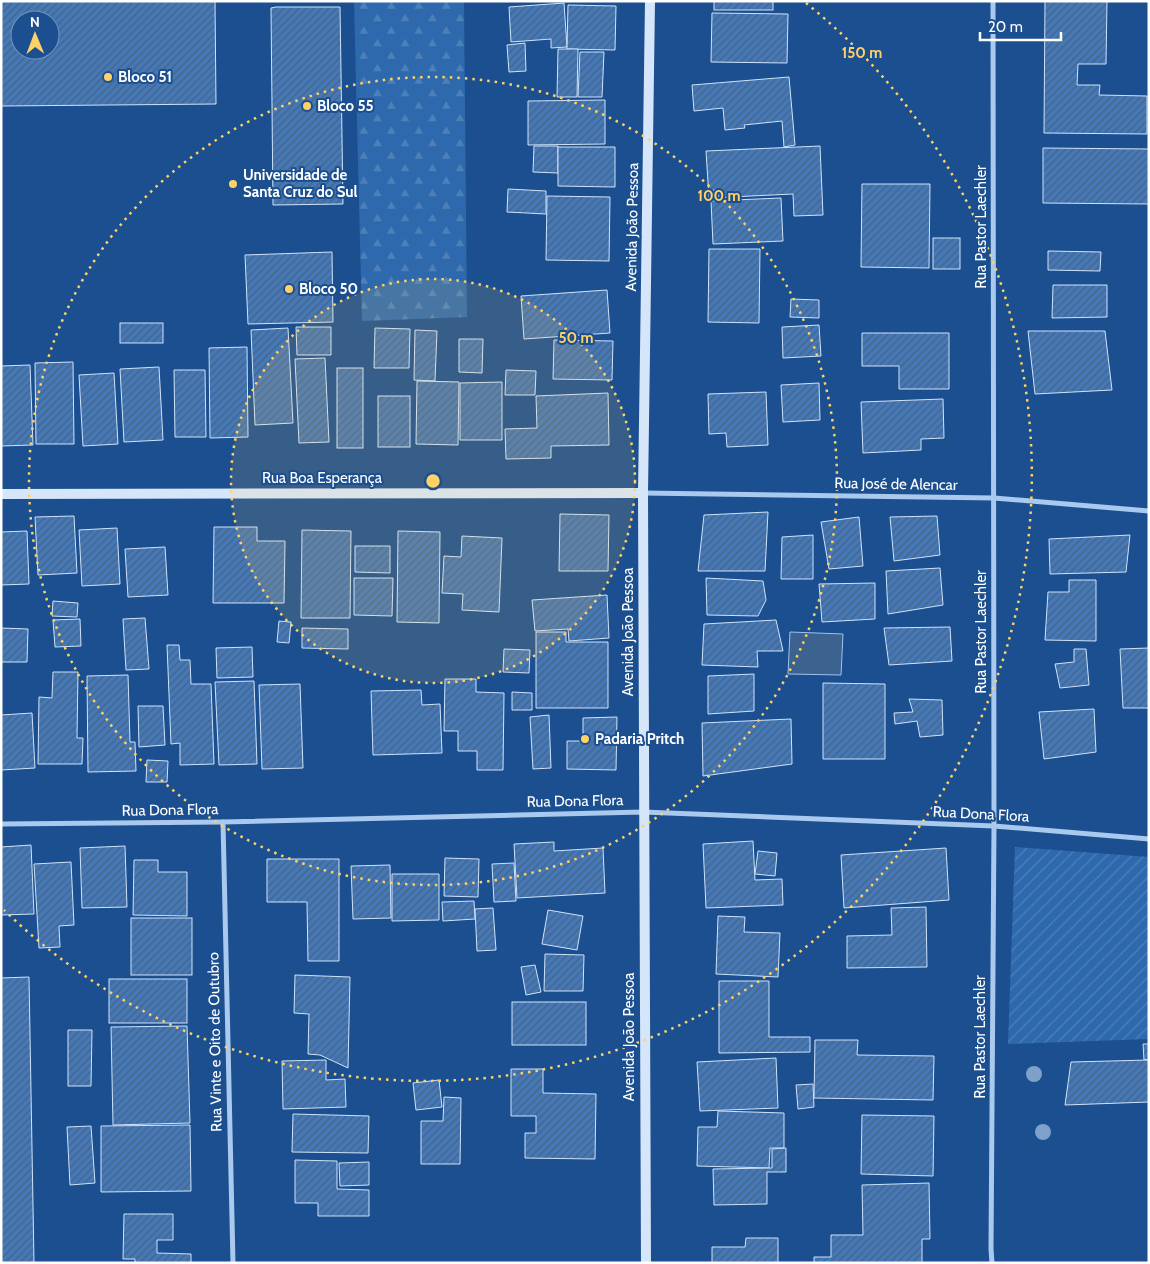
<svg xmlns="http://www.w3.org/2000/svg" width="1150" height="1264" font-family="Cabin,sans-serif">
<defs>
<pattern id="forest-firs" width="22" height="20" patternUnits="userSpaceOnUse" patternTransform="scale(1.25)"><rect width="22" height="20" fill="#2e69ad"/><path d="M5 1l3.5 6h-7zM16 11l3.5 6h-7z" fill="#4d80b9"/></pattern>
<pattern id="garden-furrows" width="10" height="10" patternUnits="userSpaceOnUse" patternTransform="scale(1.25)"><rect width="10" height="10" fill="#2e69ad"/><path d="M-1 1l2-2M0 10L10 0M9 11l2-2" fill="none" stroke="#4d80b9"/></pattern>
<pattern id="building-hatch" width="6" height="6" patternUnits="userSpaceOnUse" patternTransform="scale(1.25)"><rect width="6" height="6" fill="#4478b7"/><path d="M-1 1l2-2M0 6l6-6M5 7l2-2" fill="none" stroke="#486282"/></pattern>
</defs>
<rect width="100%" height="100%" fill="#1b4f8f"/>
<polygon fill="url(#forest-firs)" points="354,1 464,1 467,317 362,321"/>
<polygon fill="url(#garden-furrows)" points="1015,847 1149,857 1149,1039 1008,1044"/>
<polygon fill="#3c6290" stroke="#9cc4f0" points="790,632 843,634 841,675 788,674"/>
<g fill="url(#building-hatch)" stroke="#cfe3fa" fill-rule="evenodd">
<path d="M1,1H215L216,104L1,106ZM20,20H50V50H20Z"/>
<rect x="714" y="1" width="59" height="9"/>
<polygon points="1045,1 1107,1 1106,64 1078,64 1077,85 1100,85 1099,95 1147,96 1147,134 1044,133"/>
<polygon points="564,3 567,47 551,48 551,39 511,42 509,7"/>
<polygon points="568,5 616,6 615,50 567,49"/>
<polygon points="276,7 340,7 343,204 273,205 271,8"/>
<polygon points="712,13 788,14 787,63 711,62"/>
<polygon points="525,43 526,71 509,72 507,45"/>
<polygon points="558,49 578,49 577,97 557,97"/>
<polygon points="580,52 604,52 602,97 578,97"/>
<polygon points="789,77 795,145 784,147 782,121 744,125 745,128 725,130 723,108 694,111 692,85"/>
<polygon points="605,100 605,144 528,145 528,101"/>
<polygon points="534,146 558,146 558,173 533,172"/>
<polygon points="820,146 823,215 794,216 793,194 709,198 706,151"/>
<polygon points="558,147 615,147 615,187 558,186"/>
<polygon points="1043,148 1149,149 1149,204 1043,203"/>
<polygon points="862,184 930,184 929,268 861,267"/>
<polygon points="508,189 546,191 546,214 507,212"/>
<polygon points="547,196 610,197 609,261 546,260"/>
<polygon points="781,198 783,241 713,244 711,201"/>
<rect x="933" y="238" width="27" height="31"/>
<polygon points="709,249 760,249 759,323 708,322"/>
<polygon points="1048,251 1101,252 1100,271 1048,270"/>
<polygon points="332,252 333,322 248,324 245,255"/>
<polygon points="1053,285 1107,285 1107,317 1052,318"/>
<polygon points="607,290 610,333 524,339 521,296"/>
<polygon points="791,299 819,300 819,318 790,317"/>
<rect x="120" y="323" width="43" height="20"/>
<polygon points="819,325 821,356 783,358 782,327"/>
<polygon points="296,327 331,327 331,355 297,355"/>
<polygon points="288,328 293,423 255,425 251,330"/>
<polygon points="375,328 410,329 409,368 374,368"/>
<polygon points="415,330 437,331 435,381 414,380"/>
<polygon points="1028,331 1105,331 1112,390 1035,394"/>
<polygon points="862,333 949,333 949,389 899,389 899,366 862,366"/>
<polygon points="459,339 483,339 482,373 459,372"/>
<polygon points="554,340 613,341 612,380 553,379"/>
<polygon points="247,347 248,437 210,438 209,348"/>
<polygon points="325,358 329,442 299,443 295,359"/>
<polygon points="73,362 74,444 36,444 35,363"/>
<polygon points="30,365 33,445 1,446 1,366"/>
<polygon points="159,367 163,440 124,442 120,369"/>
<rect x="337" y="368" width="26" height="80"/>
<polygon points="174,370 205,370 206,437 175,437"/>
<polygon points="506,370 536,371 535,395 505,395"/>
<polygon points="114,373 118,444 83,446 79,375"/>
<polygon points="417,381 459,382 458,445 416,444"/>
<polygon points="502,382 502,440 460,440 460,383"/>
<polygon points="819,383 820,420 783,422 781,385"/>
<polygon points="766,392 768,445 727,447 726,433 709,434 708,394"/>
<polygon points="608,393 609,445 551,446 551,458 506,459 505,429 537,428 536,396"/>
<rect x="378" y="396" width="32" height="51"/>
<polygon points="943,399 944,438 921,439 921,450 863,453 861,402"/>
<polygon points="768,512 765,571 698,571 704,515"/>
<polygon points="560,514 609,515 608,571 559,571"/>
<polygon points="74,516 77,573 38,575 35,517"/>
<polygon points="937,516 940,555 894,561 890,517"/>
<polygon points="859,517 863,566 829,569 821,522"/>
<polygon points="214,527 257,527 257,541 285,541 284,603 213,603"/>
<polygon points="117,528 120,584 82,586 79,530"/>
<polygon points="302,530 351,531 350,618 301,618"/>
<polygon points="27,531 29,584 1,585 1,532"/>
<polygon points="398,531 440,532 439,623 397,622"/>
<polygon points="813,535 813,579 781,579 782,537"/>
<polygon points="1130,535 1126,572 1050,574 1049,539"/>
<polygon points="462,536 502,538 499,612 462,610 463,594 442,593 444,556 461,557"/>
<polygon points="355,546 390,546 390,573 355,572"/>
<polygon points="165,547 168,595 128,597 125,549"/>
<polygon points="940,568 943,605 888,614 886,571"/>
<polygon points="354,578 393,578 392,616 354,615"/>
<polygon points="706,578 763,581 766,600 758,616 707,615"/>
<polygon points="1069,580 1096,580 1096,641 1045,640 1048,592 1069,592"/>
<polygon points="875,583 875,619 822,622 819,584"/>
<polygon points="607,595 609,638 569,641 568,629 535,631 532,600"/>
<polygon points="53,601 78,603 77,617 52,616"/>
<polygon points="145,618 149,669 126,670 123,619"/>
<polygon points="80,619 81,646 55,647 53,620"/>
<polygon points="776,620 783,651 757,651 758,667 702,665 704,624"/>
<polygon points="279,621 291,622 289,643 277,642"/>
<polygon points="950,627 952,661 889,665 884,628"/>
<polygon points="1,628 28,629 27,662 1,662"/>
<polygon points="302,628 348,629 348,649 302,648"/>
<polygon points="536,632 566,632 566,642 608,642 608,708 536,708"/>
<polygon points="167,645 179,645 180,660 190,660 191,684 211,684 214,764 180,765 180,743 171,744"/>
<polygon points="252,647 253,677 217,678 216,648"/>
<polygon points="1149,648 1149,708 1123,708 1120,649"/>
<polygon points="504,649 530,650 529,673 503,672"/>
<polygon points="1074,649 1086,649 1089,685 1060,688 1055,664 1074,662"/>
<polygon points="53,672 78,672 77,738 83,738 82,764 38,764 39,697 52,698"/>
<polygon points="754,674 754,711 708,714 708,676"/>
<polygon points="128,675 130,742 135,742 136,771 88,772 87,676"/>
<polygon points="445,679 476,679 476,692 504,693 503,770 477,770 477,751 458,751 458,731 444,731"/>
<polygon points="254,681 257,764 219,765 215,682"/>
<polygon points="823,683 885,684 885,759 823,759"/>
<polygon points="300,684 303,768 262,769 259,685"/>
<polygon points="421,690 422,705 440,704 442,753 373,755 371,691"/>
<polygon points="512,692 532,693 532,710 512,710"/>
<polygon points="909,699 942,700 943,735 920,737 917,721 895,724 894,713 913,712"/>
<polygon points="138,706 163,706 165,745 139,747"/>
<polygon points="1094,709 1096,752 1044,759 1039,712"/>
<polygon points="32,713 35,768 1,770 1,715"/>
<polygon points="549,715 551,768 533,769 530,717"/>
<polygon points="617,717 616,770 567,769 567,741 583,741 583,718"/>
<polygon points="791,719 792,764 703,776 702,723"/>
<polygon points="147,760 168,761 167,782 146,782"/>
<polygon points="753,841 755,880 782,879 783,905 706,908 703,844"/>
<polygon points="554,842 554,851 603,848 605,893 517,898 514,844"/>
<polygon points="31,845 34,914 1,915 1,847"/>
<polygon points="125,846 127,907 82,908 80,848"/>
<polygon points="946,848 949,900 844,908 841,855"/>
<polygon points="758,851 777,853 775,876 755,874"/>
<polygon points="445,858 479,859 478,897 444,896"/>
<polygon points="267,859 339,859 339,961 308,961 307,902 267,902"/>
<polygon points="134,860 158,860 158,872 187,872 187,916 133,915"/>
<polygon points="71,862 74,925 59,926 60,947 39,948 34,864"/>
<polygon points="514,863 516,901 494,902 492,864"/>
<polygon points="390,865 391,918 353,919 351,866"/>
<polygon points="392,874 439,874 439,920 392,921"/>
<polygon points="474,901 475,919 443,921 442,902"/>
<polygon points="926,907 927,967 847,968 847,936 892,935 891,908"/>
<polygon points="493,908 496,950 477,951 475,909"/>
<polygon points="548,910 583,916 577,950 542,944"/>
<polygon points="718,916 745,917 744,932 780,933 778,977 716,974"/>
<rect x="131" y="918" width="61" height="57"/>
<polygon points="545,954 584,955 583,991 544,991"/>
<polygon points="535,965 541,992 526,995 521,967"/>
<polygon points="295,975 350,977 348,1068 320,1055 308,1054 309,1014 294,1013"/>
<polygon points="29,977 34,1263 1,1263 1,978"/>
<rect x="109" y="979" width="78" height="44"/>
<polygon points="719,981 769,981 769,1037 810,1037 810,1052 719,1053"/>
<rect x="512" y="1002" width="74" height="43"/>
<polygon points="187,1026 190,1123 113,1125 111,1027"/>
<polygon points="68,1030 92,1030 91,1086 68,1086"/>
<polygon points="815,1040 858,1040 857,1055 934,1056 933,1100 814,1098"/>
<polygon points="1143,1044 1149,1044 1149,1059 1144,1060"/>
<polygon points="776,1058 778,1108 700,1111 697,1062"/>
<polygon points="326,1060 326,1080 345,1079 346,1107 283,1109 282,1061"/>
<polygon points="1149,1060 1149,1102 1065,1105 1071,1062"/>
<polygon points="511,1069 543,1069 543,1093 596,1094 595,1159 525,1158 525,1133 536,1133 536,1116 511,1116"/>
<polygon points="439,1080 442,1107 416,1110 413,1083"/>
<polygon points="813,1084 814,1107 798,1109 796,1085"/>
<polygon points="444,1097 461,1098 460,1164 421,1164 421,1121 443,1121"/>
<polygon points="718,1111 784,1113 784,1148 770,1148 769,1168 697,1166 698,1127 717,1127"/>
<polygon points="293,1114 369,1116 368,1153 292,1152"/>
<polygon points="862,1115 934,1116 933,1176 861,1174"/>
<polygon points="190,1125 191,1191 101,1192 101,1126"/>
<polygon points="91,1126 95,1183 70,1185 67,1127"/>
<polygon points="786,1148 786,1172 767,1172 767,1204 714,1205 713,1169 772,1168 772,1149"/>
<polygon points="295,1160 337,1161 337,1189 369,1190 369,1216 318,1216 318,1203 295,1203"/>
<polygon points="369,1162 369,1185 340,1186 339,1163"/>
<polygon points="929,1183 930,1239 922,1239 922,1263 814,1263 814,1257 831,1257 831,1235 863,1235 862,1185"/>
<polygon points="124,1214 173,1214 173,1240 157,1240 157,1253 191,1254 191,1263 135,1263 135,1259 123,1259"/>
<polygon points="746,1238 778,1238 778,1263 712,1263 712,1247 745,1247"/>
</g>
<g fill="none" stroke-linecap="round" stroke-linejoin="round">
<g stroke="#a9c9ee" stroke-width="5">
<polyline points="643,493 994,498 1149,511"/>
<polyline points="223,822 233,1263"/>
<polyline points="1,824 223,822 643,812 994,826 1149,839"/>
<polyline points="992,1263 991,1249 994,826 993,1"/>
</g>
<g stroke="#d6e6fa" stroke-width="10">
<polyline points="1,494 643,493"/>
<polyline points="646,1263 643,493 650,1"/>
</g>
</g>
<g fill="#7ea0ca">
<circle cx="1034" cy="1074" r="8"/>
<circle cx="1043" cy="1132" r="8"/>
</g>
<circle cx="433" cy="481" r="202" fill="#ffd166" fill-opacity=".12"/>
<g fill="none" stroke="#ffd166" stroke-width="2.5" stroke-dasharray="2.5 5">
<circle cx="433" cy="481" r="202"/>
<circle cx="433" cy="481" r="404"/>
<path d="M806 3A606 606 0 1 1 4 910"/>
</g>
<g fill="#ffd166" stroke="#1b4f8f" stroke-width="2">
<circle cx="108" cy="77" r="5"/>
<circle cx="307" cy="106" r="5"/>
<circle cx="233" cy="184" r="5"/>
<circle cx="289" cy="289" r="5"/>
<circle cx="585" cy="739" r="5"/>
</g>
<g text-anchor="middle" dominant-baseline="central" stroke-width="4" stroke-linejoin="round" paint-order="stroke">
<g font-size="15" font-weight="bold" fill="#fff" stroke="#1b4f8f" text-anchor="start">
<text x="118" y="77">Bloco 51</text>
<text x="317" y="106">Bloco 55</text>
<text x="243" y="175">Universidade de<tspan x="243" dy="17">Santa Cruz do Sul</tspan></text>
<text x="299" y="289">Bloco 50</text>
<text x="595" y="739">Padaria Pritch</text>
</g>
<g font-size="15" fill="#fff" stroke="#1b4f8f">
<text transform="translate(632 227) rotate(-89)">Avenida João Pessoa</text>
<text transform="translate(981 227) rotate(-90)">Rua Pastor Laechler</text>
<text x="322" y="478">Rua Boa Esperança</text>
<text transform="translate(896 484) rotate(1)">Rua José de Alencar</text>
<text transform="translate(628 632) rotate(-90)">Avenida João Pessoa</text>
<text transform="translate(981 632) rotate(-90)">Rua Pastor Laechler</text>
<text transform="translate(575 801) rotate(-1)">Rua Dona Flora</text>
<text transform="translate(170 810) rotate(-1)">Rua Dona Flora</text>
<text transform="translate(981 814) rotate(3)">Rua Dona Flora</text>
<text transform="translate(629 1037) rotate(-90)">Avenida João Pessoa</text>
<text transform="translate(980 1037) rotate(-90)">Rua Pastor Laechler</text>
<text transform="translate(215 1042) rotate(-91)">Rua Vinte e Oito de Outubro</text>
</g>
</g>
<circle cx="433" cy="481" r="8" fill="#ffd166" stroke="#1b4f8f" stroke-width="2.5"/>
<g font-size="15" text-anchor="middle" font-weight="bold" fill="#ffd166" stroke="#1b4f8f" stroke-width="4" stroke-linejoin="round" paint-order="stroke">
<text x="862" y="58">150 m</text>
<text x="719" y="201">100 m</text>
<text x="576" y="343">50 m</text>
</g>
<rect width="1150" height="1264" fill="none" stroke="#ffffff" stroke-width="5"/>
<g transform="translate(35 35) rotate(359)"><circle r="24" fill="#1b4f8f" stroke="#7695bc"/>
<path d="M0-4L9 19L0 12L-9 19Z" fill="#ffd166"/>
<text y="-8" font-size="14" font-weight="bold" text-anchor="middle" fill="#ffffff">N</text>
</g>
<path d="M980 32v8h81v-8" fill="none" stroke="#ffffff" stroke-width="2.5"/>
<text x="988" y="32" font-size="15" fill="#ffffff" stroke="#1b4f8f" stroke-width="4" paint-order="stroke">20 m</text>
</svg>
